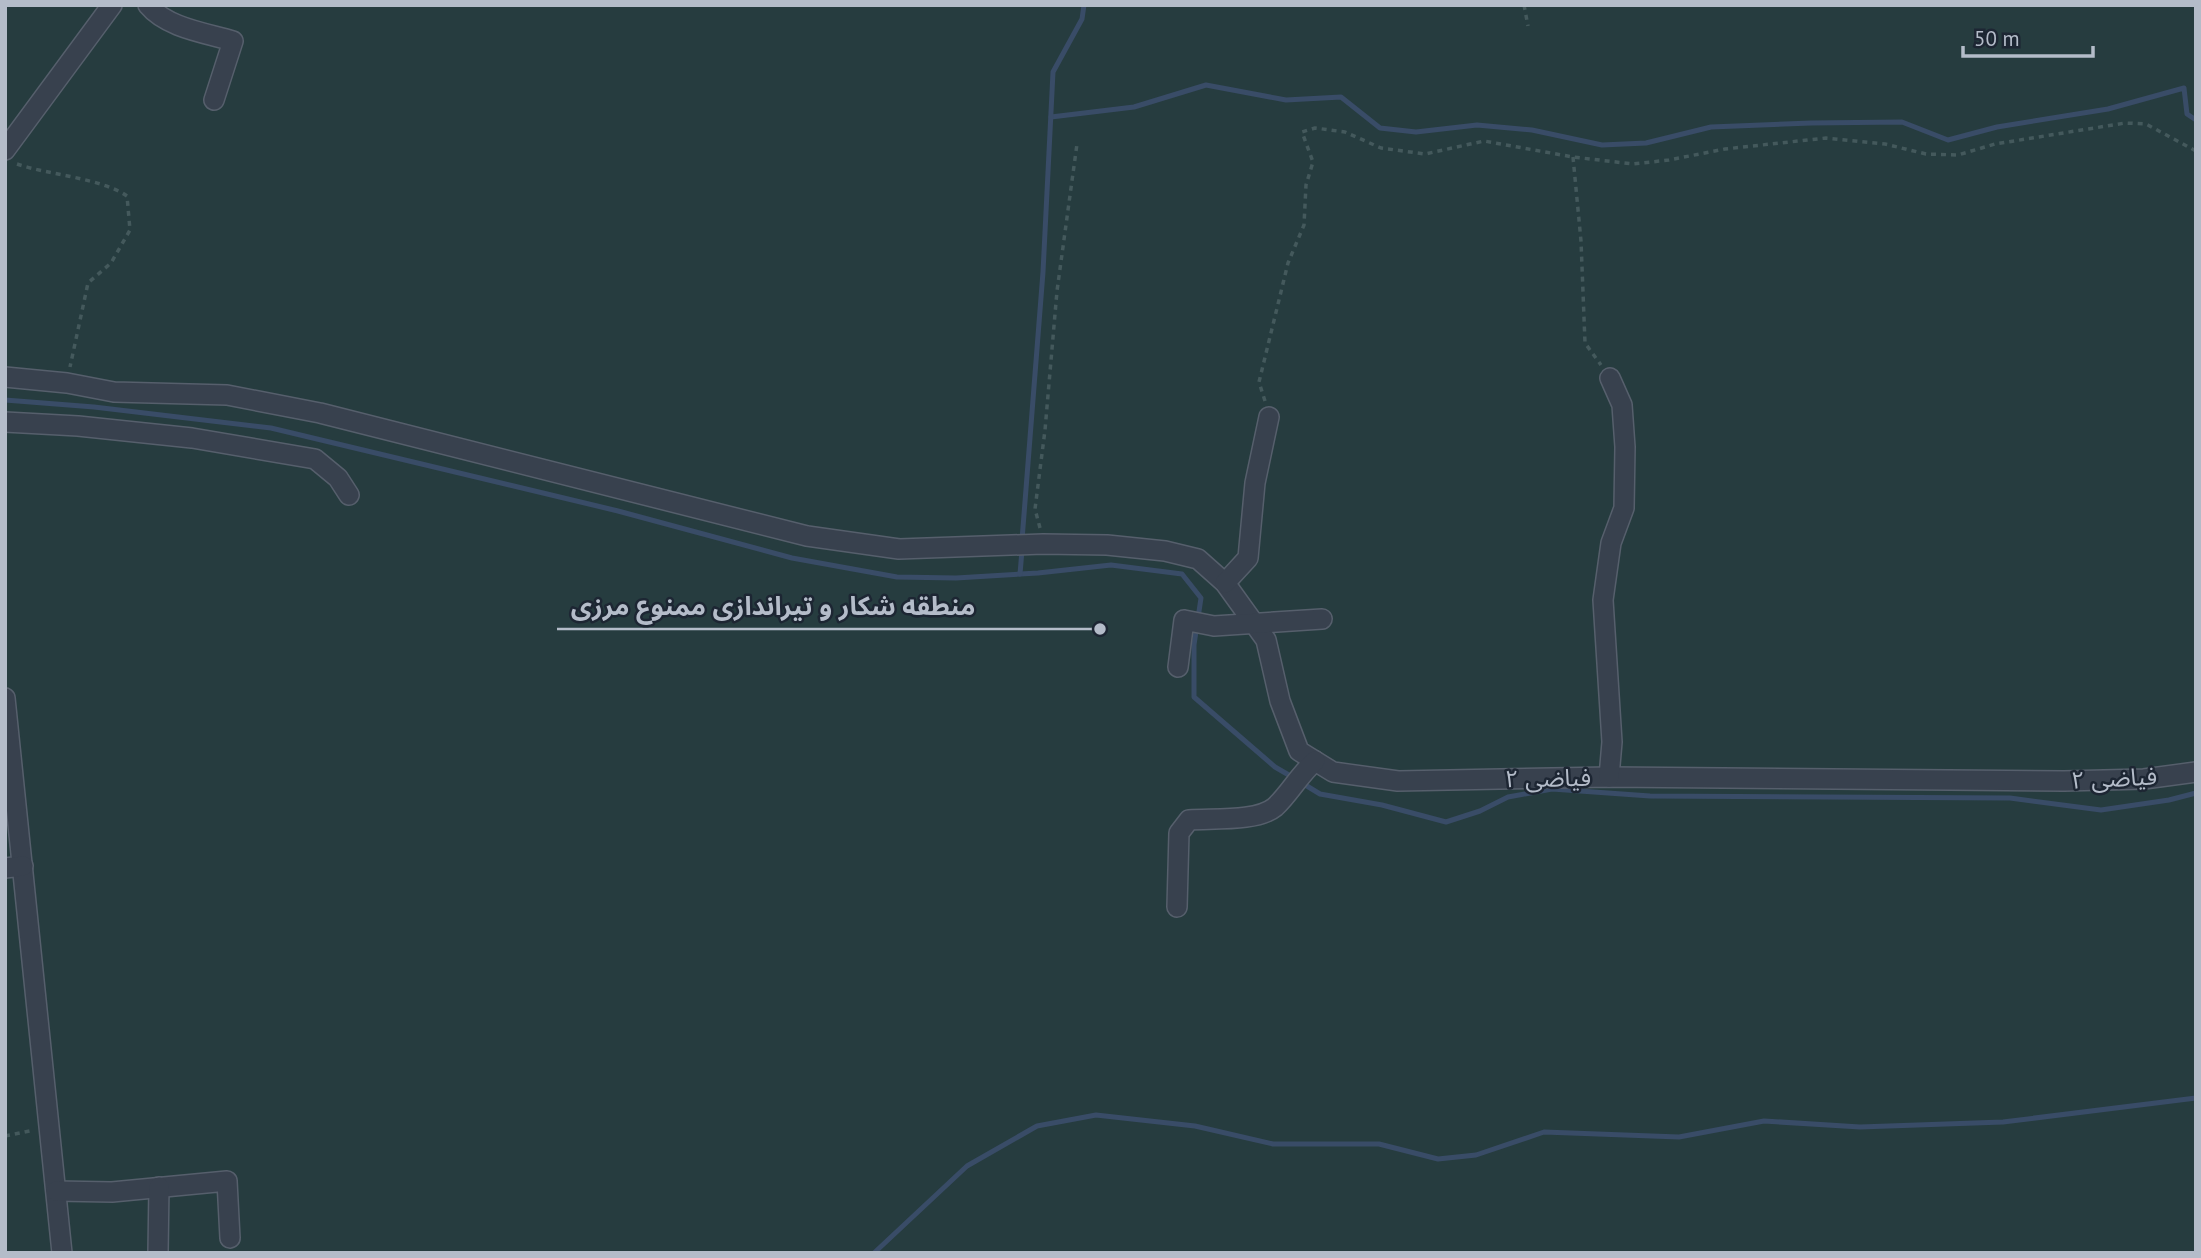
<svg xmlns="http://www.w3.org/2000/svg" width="2201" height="1258" font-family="'PT Sans','Noto Sans Arabic',sans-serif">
<rect width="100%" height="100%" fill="#242f3e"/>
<rect fill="#263c3f" x="5" y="5" width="2191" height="1248"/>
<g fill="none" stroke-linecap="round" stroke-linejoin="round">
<g stroke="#394c67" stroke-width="5">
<polyline points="1051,117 1134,107 1206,85 1286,100 1341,97 1380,128 1416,132 1477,125 1532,130 1602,145 1646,143 1711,127 1811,123 1902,122 1948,140 1997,127 2108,109 2184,88 2187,114 2196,120"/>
<polyline points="5,400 94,407 271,428 618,511 792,558 897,577 956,578 1038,573 1111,565 1182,574 1201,598 1194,645 1194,697 1275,767 1294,778"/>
<polyline points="1022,540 1043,272 1053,72 1082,19 1084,5"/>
<polyline points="1020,574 1022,550"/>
<polyline points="1302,783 1320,794 1382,805 1446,822 1480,811 1508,797 1552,789 1650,796 2010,798 2101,810 2169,800 2196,793"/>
<polyline points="874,1253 967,1166 1037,1126 1096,1115 1195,1126 1273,1144 1379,1144 1438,1159 1476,1155 1544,1132 1679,1137 1764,1121 1860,1127 2003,1122 2196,1098"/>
</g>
<g stroke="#565f6c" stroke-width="22">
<g id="minor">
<path d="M148,5C167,28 206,33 233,41L214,100"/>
<polyline points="5,150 112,5"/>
<polyline points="5,377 67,383 114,392 227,395 320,413 807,536 899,549 1043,544 1107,545 1165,551 1198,559 1225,583 1266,640 1280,701 1299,751 1333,772 1398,781 1609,777 2064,781 2144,779 2196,772"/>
<polyline points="5,422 78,426 192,438 315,459 338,478 349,495"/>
<polyline points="1225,583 1248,558 1255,483 1269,417"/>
<polyline points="1178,667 1184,620 1214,626 1322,619"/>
<polyline points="5,698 62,1253"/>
<polyline points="1609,777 1612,742 1603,600 1611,543 1624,508 1625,447 1622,405 1610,378"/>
<polyline points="5,868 23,866"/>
<path d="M1177,907L1179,833L1189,820C1212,818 1257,822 1275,807C1290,793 1299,775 1315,761"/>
<polyline points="56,1191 112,1192 227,1181 230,1238"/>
<polyline points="158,1253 159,1187"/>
</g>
</g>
<g stroke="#44595c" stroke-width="3.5" stroke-dasharray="5 5" stroke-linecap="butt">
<polyline points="1524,5 1528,26"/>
<polyline points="1573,157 1581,241 1585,343 1601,365"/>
<path d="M17,164C49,175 101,178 127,196L130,230L111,263L88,283L70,367"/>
<polyline points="1265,401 1259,382 1288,263 1304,225 1306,185 1313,162 1302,132 1315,128 1345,132 1381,148 1425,154 1484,141 1573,157 1633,164 1669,160 1725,149 1826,138 1885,144 1926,154 1958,155 1995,144 2125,123 2146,124 2196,151"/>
<polyline points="1040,528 1035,509 1045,430 1057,291 1077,144"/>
<polyline points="5,1136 34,1130"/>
</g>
<use href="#minor" stroke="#38414e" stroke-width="19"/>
</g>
<g text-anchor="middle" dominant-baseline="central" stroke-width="5" stroke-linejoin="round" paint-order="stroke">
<g font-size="24" fill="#b4bcc9" stroke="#1d2633">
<text transform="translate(1548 778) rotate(-1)">فیاضی ۲</text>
<text transform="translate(2114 778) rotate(-3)">فیاضی ۲</text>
</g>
</g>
<path fill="none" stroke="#b4bcc9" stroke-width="2.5" d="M1100 629L989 629H557"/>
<circle fill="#b4bcc9" stroke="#1d2633" stroke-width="2.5" cx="1100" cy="629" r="7"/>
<g font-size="26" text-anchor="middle" font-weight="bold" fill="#b4bcc9" stroke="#1d2633" stroke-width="5" stroke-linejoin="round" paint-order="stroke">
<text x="773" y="615">منطقه شکار و تیراندازی ممنوع مرزی</text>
</g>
<rect width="2201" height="1258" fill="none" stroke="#b4bcc9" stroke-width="14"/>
<path d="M1963 46v10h130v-10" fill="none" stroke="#b4bcc9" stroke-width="3.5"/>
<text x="1974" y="46" font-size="21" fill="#b4bcc9" stroke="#1d2633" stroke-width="5" paint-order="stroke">50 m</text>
</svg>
